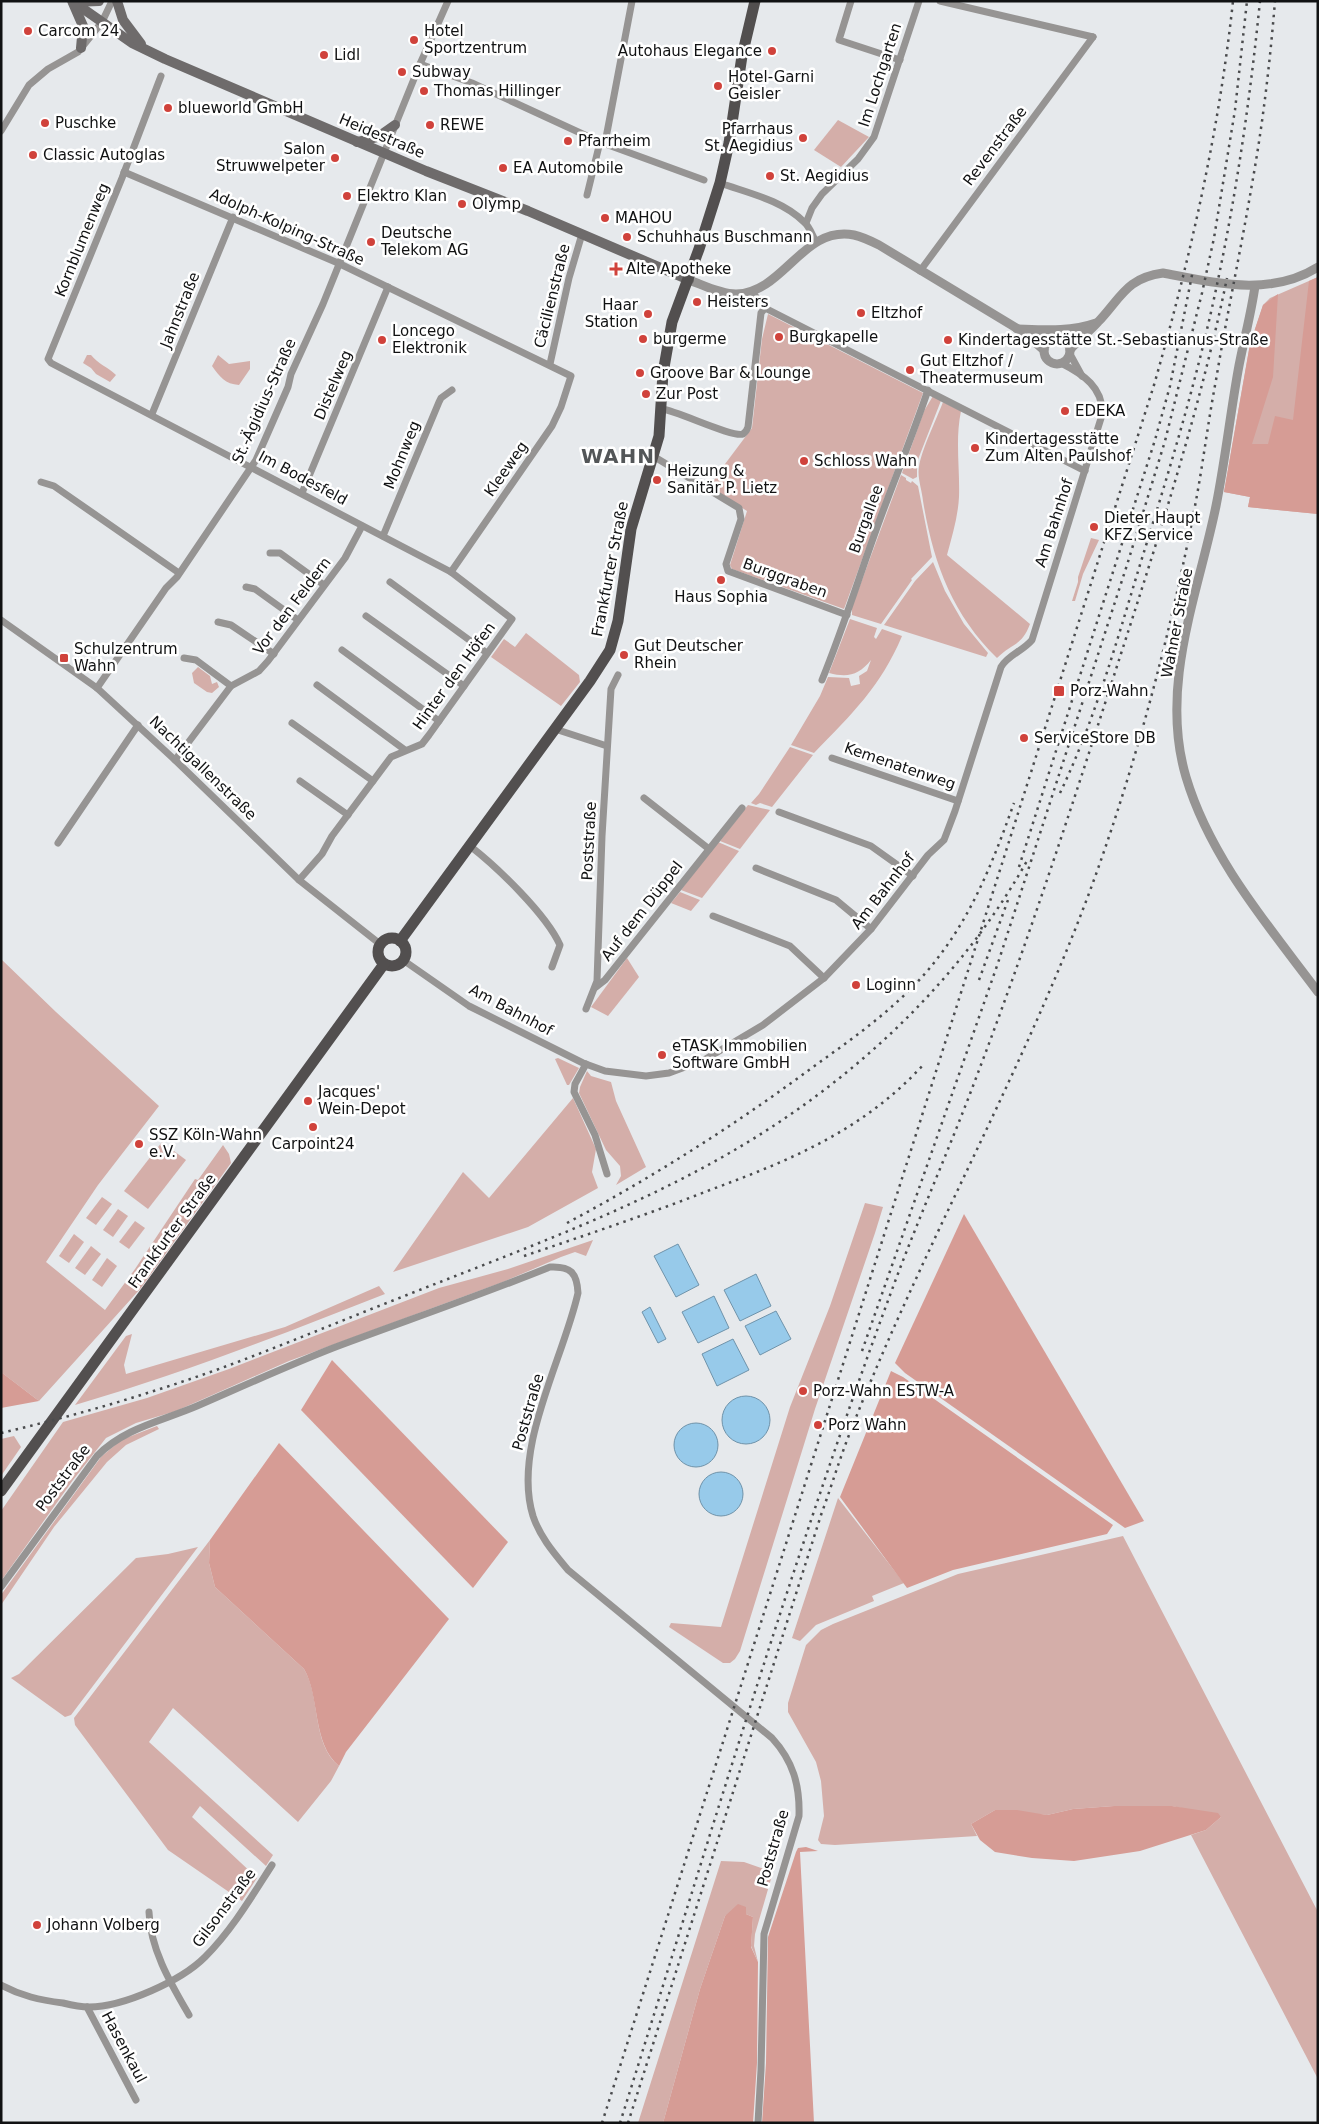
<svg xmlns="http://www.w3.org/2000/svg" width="1319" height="2124" font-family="'DejaVu Sans',sans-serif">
<rect width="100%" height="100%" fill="#e6e9ec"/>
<g fill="#d4aea9">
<polygon points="838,120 869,137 841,167 814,150"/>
<polygon points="1318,277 1318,514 1248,507 1250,497 1224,492 1250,344 1263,305 1270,298"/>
<polygon points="768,314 923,393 844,609 732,569 730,565 747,511 711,488 716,476 752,428 762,339"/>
<path d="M87,355H91C98,364 108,367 116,375L110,382L96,374L91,368L83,363Z"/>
<path d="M218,355L229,364L250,361V369L239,385C225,384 220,377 212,366Z"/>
<polygon points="933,396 942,398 917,462 917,477 913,479 902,473 924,411"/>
<path d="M943,402L961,411C955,440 960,468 959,497C958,517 952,536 947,555L1030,624C1022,646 1012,643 997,658C952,614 933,562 923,501C922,490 917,477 919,467C921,451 937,418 943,402Z"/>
<polygon points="901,475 906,478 906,480 911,483 912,481 918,486 932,557 911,579 912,580 881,624 852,615 852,607"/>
<polygon points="1091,538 1099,540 1083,574 1075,601 1072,601 1078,582 1078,577"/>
<polygon points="933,562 945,591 964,624 988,653 986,657 884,625 915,581"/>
<path d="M850,619L877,628L874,637L876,639L882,629L902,636C881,686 852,714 814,753L791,745L820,696L828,677L849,678L851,686L860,684L859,676L867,671L871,660C859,675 848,678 829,673Z"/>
<polygon points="526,633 579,675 580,682 561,706 491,657 504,639 515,647"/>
<polygon points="198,667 210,676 212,684 217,682 219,687 212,693 207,692 194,683 192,673"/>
<polygon points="790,747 813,755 772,807 760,803 756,805 751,803 759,794"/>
<polygon points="748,805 770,810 740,849 720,841"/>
<polygon points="718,842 739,851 702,898 681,890"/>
<polygon points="680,892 700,900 691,911 671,903"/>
<polygon points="627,958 639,977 608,1016 591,1007"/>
<polygon points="1,959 56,1012 159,1106 98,1185 46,1262 105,1310 135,1269 195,1179 198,1180 223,1145 229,1154 231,1163 141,1288 39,1401 1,1372"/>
<polygon points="558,1058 579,1068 569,1085 567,1085 555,1059"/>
<polygon points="587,1071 591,1076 611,1082 616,1101 646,1167 616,1185 621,1176 620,1166 606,1150 579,1093 580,1087"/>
<polygon points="573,1098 596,1149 592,1172 598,1188 528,1227 393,1272 463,1172 489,1198"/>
<polygon points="162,1142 186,1160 148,1209 124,1191"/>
<polygon points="102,1197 112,1204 96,1225 86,1218"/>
<polygon points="865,1203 883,1207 875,1233 815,1409 740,1651 735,1659 730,1663 723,1663 669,1627 671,1623 721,1627 790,1407 830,1306"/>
<polygon points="118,1209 128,1216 113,1237 103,1230"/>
<polygon points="135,1221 145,1228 129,1249 119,1242"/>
<polygon points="74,1234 84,1242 69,1263 59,1256"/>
<polygon points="593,1240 586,1256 575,1252 561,1257 503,1282 289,1361 210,1396 176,1411 136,1423 106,1438 73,1480 1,1581 1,1511 63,1422 147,1398 229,1369 439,1288 508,1269"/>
<polygon points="91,1246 101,1254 85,1275 75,1268"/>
<polygon points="107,1258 117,1266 102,1287 92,1280"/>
<path d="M379,1286L385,1294C283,1334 181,1374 75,1405L126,1336L132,1334L124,1365L126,1374L285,1327Z"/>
<polygon points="157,1426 159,1429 126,1445 107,1462 54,1527 1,1605 1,1595 6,1588 101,1457 121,1440"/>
<polygon points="14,1436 21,1447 1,1476 1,1439"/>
<polygon points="838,1498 904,1583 872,1596 874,1601 816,1625 800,1641 792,1638"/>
<polygon points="1123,1536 1318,1912 1318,2079 1191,1835 1206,1830 1221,1817 1172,1806 1114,1806 1073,1809 1047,1815 995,1810 971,1824 977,1836 835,1845 821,1844 818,1840 824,1816 821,1781 816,1762 788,1712 788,1703 806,1645 821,1630 833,1624 958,1574"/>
<path d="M210,1540L209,1563L215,1587L304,1669C321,1697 311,1743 339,1766L331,1781L298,1822L173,1708L149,1742L273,1855L266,1866L200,1806L192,1817L257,1878L242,1901L168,1850L75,1725L74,1718Z"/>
<polygon points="198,1547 71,1715 65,1717 11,1678 19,1674 136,1558 168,1554"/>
<polygon points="721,1861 744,1862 773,1872 755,1934 754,1946 758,1962 751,1946 753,1917 746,1914 746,1907 725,1916 700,1989 663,2123 638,2123"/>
</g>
<g fill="#d69c95">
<polygon points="1318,277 1318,514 1248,507 1250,497 1224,492 1250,344 1263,305 1278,294 1273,377 1252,444 1268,444 1275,416 1293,420 1309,281"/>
<polygon points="964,1214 1144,1521 1125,1528 905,1373 895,1363"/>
<polygon points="332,1360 508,1542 473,1588 301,1410"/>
<polygon points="891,1371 903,1377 1113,1525 1107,1534 953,1570 907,1588 840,1497"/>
<polygon points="1,1372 39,1401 1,1408"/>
<path d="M279,1443L449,1619L346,1752L339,1766C312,1744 320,1696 304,1669L215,1587L209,1563L210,1540Z"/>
<polygon points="1114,1806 1172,1806 1218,1813 1221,1817 1206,1830 1140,1851 1074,1861 1032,1858 995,1852 980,1840 971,1824 995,1810 1017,1810 1047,1815 1073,1809"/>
<polygon points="806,1847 818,1851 800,1852 814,2123 762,2123 766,2063 768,1937 796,1852 798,1848"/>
<polygon points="738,1904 746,1907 746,1914 753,1917 751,1947 758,1962 757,2063 753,2123 663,2123 700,1989 725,1916"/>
</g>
<g fill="#97caea" stroke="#6f93aa">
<polygon points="678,1244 699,1285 676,1297 654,1256"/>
<polygon points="756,1274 771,1306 740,1321 724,1290"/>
<polygon points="714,1296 729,1328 698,1343 682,1312"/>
<polygon points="650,1307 666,1339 658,1343 642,1312"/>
<polygon points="776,1311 791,1339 760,1355 745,1326"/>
<polygon points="733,1339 749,1370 717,1386 702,1354"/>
<circle cx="746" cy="1420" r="24"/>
<circle cx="696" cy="1445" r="22"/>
<circle cx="721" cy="1494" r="22"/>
</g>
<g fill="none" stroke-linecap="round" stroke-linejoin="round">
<g stroke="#969493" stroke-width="7">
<polyline points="851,1 839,40 900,60"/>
<polyline points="940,1 1093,37"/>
<polyline points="420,64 472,83 600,142 704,180"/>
<polyline points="161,76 122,178 48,359 51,363 451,572 512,619 429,735 422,744 391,757 332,836 322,854 299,880"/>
<polyline points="1,131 29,85 48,69 78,52 102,22 112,1"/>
<polyline points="605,143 632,1"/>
<polyline points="124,172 338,263 571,376 561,407 552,426 451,572"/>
<path d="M720,183C748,193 782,200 804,222C810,227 812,235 816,242"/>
<polyline points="587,195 600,142"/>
<polyline points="806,223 812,208 822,194 858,159 874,137 919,1"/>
<polyline points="920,271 1093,37"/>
<polyline points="752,292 765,308 1085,471"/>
<polyline points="1070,354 1082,376"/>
<polyline points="550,364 569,278 582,234"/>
<path d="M662,409C678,411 733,438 743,434C746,432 747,430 748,427L761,313L765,308"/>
<polyline points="152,414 233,217"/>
<polyline points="653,456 739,508 741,519 726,564 728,571 847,615"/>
<polyline points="41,482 54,486 179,573"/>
<polyline points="302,493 388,287"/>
<polyline points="383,536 439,402 441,398 452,390"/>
<polyline points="270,553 280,553 324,585"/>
<polyline points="390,582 487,653"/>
<polyline points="246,587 255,589 298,620"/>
<polyline points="366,616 464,686"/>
<polyline points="1,620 97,688 175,760 299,880 380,944"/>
<polyline points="218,622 231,625 274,654"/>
<polyline points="342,650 439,721"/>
<polyline points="184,658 196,660 231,686"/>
<path d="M822,680C845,624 862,567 883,511C898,471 914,431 928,390"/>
<polyline points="317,685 405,750"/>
<polyline points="97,688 166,588 177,577 256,460 288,387 291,374 323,304 420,64 448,1"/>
<polyline points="292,723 373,781"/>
<polyline points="555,729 607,746"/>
<polyline points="832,758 958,801"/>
<polyline points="175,760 231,686 259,671 268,661 345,558 362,526"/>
<polyline points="300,781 348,815"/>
<polyline points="644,798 709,849"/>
<polyline points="779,812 871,846 913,876"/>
<polyline points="58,843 138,725"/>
<path d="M470,846C497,867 546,914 560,945L552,967"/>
<polyline points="756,868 836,900 871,929"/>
<polyline points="713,916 790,946 824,978"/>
<path d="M403,960L469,1006L583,1063L605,1071L646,1076L669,1073L704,1060L763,1025L824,978L871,929L928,855L944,840L955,811L1001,667C1008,655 1023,651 1032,640L1102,415C1104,388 1083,374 1061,363"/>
<polyline points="596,987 605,980 742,808"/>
<polyline points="586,1009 597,981 602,836 611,689 618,675"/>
<polyline points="586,1064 575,1084 574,1092 595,1135 607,1174"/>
<path d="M1,1587L97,1456C124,1428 162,1421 197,1406C243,1386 287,1366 333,1348C405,1321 478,1296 550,1267C571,1266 577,1273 578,1293C563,1360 512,1448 533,1516C540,1537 554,1553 568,1570L772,1738C793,1761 800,1785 799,1816L764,1934L761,2070L758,2123"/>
<path d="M149,1912C150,1949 171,1984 189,2015"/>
<path d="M1,1985C22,1996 39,2000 63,2003C71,2005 80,2007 89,2007C123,2007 181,1981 205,1957C232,1930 252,1896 272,1865"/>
<polyline points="87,2007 136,2100"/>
</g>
<g stroke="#969493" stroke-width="9">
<path d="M689,280C703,285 720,294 736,294C784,293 803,225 854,235C863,237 871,241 879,245L1023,332L1044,350"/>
<path d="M1255,286C1251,315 1243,343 1238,371C1230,416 1225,461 1216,506C1198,594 1159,686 1186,777C1210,858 1268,925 1318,992"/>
<path d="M1017,329C1045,330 1070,332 1096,323"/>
<polyline points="1024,333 1050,340"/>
<circle cx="1057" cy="351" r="13"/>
<polyline points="1063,339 1087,331"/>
<path d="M1070,350C1078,340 1089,332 1098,322C1121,298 1126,278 1163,273C1216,283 1270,297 1318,267"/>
</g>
<g stroke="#6e6b6b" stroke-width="10">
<polyline points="72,1 132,43 165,59 426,171 528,211 689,280"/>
<polyline points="117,1 123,20 141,44"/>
<polyline points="74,2 99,1"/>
<polyline points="73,3 83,26 81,48"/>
<polyline points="357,142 378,137 395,125"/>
</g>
<g stroke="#524f4f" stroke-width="11">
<circle cx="392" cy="952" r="14"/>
<polyline points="400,941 590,681 610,650 618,621 631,529 659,436 663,373 672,322 699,249 720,183 729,143 742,56 755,1"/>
<polyline points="1,1491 384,964"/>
</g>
<g stroke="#4a4b4d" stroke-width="2.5" stroke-dasharray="2.5 5" stroke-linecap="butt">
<path d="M1060,793C1094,722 1116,644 1139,568C1167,478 1195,387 1215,294C1236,197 1250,100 1260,1"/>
<polyline points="1019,867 1155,440 1170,386 1193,270"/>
<polyline points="979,980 1008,900"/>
<path d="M567,1223C653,1177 735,1125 813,1067C859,1034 906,1001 940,955C975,909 995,856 1014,803"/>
<path d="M524,1256C586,1235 649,1214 710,1190C791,1160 864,1130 924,1064"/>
<polyline points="862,1351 998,963 1127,565 1165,441 1202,293 1214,238 1235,110 1247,1"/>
<path d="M1,1433C74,1416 146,1395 216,1370C279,1347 340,1321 402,1297C505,1256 611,1218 708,1165C839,1094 956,989 1028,859"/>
<path d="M602,2123L1154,385C1190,259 1219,132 1233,1"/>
<path d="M620,2123C708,1844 791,1562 893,1287C920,1214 952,1143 979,1070C1030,936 1074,800 1118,663C1159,536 1200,409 1227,278"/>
<path d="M628,2123L821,1515C832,1485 841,1454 853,1425C926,1239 1027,1065 1095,877C1138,757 1171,631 1195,506C1203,464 1208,422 1216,380C1227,314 1241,249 1252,184C1263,123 1270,62 1275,1"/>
</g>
</g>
<g fill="#d0423b" stroke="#fff" stroke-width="2">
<circle cx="28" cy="31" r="5"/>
<circle cx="414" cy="40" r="5"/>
<circle cx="772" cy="51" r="5"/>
<circle cx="324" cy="55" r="5"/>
<circle cx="402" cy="72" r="5"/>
<circle cx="718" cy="86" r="5"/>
<circle cx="424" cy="91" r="5"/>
<circle cx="168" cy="108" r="5"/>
<circle cx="45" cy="123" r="5"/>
<circle cx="430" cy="125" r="5"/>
<circle cx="803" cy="138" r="5"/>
<circle cx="568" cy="141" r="5"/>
<circle cx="33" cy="155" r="5"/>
<circle cx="335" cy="158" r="5"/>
<circle cx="503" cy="168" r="5"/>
<circle cx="770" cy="176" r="5"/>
<circle cx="347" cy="196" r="5"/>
<circle cx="462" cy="204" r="5"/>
<circle cx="605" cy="218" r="5"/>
<circle cx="627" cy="237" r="5"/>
<circle cx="371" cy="242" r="5"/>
<path d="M613.5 261.5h5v5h5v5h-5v5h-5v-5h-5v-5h5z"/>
<circle cx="697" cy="302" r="5"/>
<circle cx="861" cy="313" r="5"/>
<circle cx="648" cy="314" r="5"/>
<circle cx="779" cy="337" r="5"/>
<circle cx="643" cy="339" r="5"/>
<circle cx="382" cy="340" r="5"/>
<circle cx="948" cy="340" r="5"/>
<circle cx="910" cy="370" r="5"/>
<circle cx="640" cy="373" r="5"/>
<circle cx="646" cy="394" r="5"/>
<circle cx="1065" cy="411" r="5"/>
<circle cx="975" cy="448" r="5"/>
<circle cx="804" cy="461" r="5"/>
<circle cx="657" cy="480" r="5"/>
<circle cx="1094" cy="527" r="5"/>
<circle cx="721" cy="580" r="5"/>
<circle cx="624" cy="655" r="5"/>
<rect x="59" y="653" width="10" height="10" rx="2.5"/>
<rect x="1053" y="685" width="12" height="12" rx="2.5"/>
<circle cx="1024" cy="738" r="5"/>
<circle cx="856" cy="985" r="5"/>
<circle cx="662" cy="1055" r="5"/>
<circle cx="308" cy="1101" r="5"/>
<circle cx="313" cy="1127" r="5"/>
<circle cx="139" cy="1144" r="5"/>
<circle cx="803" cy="1391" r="5"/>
<circle cx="818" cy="1425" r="5"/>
<circle cx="37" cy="1925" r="5"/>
</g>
<g text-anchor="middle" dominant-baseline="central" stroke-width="5" stroke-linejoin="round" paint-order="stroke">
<g font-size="15" fill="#111213" stroke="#fff" text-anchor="start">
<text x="38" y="31">Carcom 24</text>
<text x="424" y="31">Hotel<tspan x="424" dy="17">Sportzentrum</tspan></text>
<text x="762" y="51" text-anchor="end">Autohaus Elegance</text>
<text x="334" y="55">Lidl</text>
<text x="412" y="72">Subway</text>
<text x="728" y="77">Hotel-Garni<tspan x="728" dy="17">Geisler</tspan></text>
<text x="434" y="91">Thomas Hillinger</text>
<text x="178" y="108">blueworld GmbH</text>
<text x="55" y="123">Puschke</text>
<text x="440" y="125">REWE</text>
<text x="793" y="129" text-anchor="end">Pfarrhaus<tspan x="793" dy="17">St. Aegidius</tspan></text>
<text x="578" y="141">Pfarrheim</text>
<text x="325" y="149" text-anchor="end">Salon<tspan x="325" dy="17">Struwwelpeter</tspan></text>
<text x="43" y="155">Classic Autoglas</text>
<text x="513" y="168">EA Automobile</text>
<text x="780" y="176">St. Aegidius</text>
<text x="357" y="196">Elektro Klan</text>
<text x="472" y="204">Olymp</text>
<text x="615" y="218">MAHOU</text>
<text x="381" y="233">Deutsche<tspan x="381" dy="17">Telekom AG</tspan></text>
<text x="637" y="237">Schuhhaus Buschmann</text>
<text x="626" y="269">Alte Apotheke</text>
<text x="707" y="302">Heisters</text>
<text x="638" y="305" text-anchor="end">Haar<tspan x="638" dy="17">Station</tspan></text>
<text x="871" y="313">Eltzhof</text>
<text x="392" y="331">Loncego<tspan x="392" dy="17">Elektronik</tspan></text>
<text x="789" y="337">Burgkapelle</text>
<text x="653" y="339">burgerme</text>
<text x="958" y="340">Kindertagesstätte St.-Sebastianus-Straße</text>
<text x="920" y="361">Gut Eltzhof /<tspan x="920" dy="17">Theatermuseum</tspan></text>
<text x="650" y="373">Groove Bar &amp; Lounge</text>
<text x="656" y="394">Zur Post</text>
<text x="1075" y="411">EDEKA</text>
<text x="985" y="439">Kindertagesstätte<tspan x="985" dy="17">Zum Alten Paulshof</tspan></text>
<text x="814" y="461">Schloss Wahn</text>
<text x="667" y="471">Heizung &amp;<tspan x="667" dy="17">Sanitär P. Lietz</tspan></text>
<text x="1104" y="518">Dieter Haupt<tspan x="1104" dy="17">KFZ Service</tspan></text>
<text x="721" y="597" text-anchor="middle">Haus Sophia</text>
<text x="634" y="646">Gut Deutscher<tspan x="634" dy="17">Rhein</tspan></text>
<text x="74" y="649">Schulzentrum<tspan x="74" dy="17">Wahn</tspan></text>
<text x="1070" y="691">Porz-Wahn</text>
<text x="1034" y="738">ServiceStore DB</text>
<text x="866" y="985">Loginn</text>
<text x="672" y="1046">eTASK Immobilien<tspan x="672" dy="17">Software GmbH</tspan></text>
<text x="318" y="1092">Jacques'<tspan x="318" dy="17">Wein-Depot</tspan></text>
<text x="149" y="1135">SSZ Köln-Wahn<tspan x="149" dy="17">e.V.</tspan></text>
<text x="313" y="1144" text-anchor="middle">Carpoint24</text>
<text x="813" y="1391">Porz-Wahn ESTW-A</text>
<text x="828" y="1425">Porz Wahn</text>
<text x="47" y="1925">Johann Volberg</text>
</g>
<g font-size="15" fill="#111213" stroke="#fff">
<text transform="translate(880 75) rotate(-72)">Im Lochgarten</text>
<text transform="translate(382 136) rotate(23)">Heidestraße</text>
<text transform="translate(995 146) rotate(-53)">Revenstraße</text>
<text transform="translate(287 227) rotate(24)">Adolph-Kolping-Straße</text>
<text transform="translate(82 240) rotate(-68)">Kornblumenweg</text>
<text transform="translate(552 296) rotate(-76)">Cäcilienstraße</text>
<text transform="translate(180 310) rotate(-68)">Jahnstraße</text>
<text transform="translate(333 385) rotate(-67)">Distelweg</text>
<text transform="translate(264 401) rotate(-66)">St.-Ägidius-Straße</text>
<text transform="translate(402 455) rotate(-68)">Mohnweg</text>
<text transform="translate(506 469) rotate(-55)">Kleeweg</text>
<text transform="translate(303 478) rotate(28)">Im Bodesfeld</text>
<text transform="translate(866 519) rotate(-70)">Burgallee</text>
<text transform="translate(1054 523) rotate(-72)">Am Bahnhof</text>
<text transform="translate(610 569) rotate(-79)">Frankfurter Straße</text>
<text transform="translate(785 578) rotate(20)">Burggraben</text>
<text transform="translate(292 606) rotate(-53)">Vor den Feldern</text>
<text transform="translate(1177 623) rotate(-79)">Wahner Straße</text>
<text transform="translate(454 676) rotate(-54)">Hinter den Höfen</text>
<text transform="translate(900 766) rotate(19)">Kemenatenweg</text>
<text transform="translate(203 768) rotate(44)">Nachtigallenstraße</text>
<text transform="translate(589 841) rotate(-87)">Poststraße</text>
<text transform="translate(883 891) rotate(-52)">Am Bahnhof</text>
<text transform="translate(642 911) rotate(-52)">Auf dem Düppel</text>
<text transform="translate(511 1010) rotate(28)">Am Bahnhof</text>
<text transform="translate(172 1231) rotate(-54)">Frankfurter Straße</text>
<text transform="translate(528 1412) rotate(-74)">Poststraße</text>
<text transform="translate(63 1478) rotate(-53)">Poststraße</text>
<text transform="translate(773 1848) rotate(-74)">Poststraße</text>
<text transform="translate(224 1908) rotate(-53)">Gilsonstraße</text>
<text transform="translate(124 2047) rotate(62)">Hasenkaul</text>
</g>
<g font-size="20" font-weight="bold" letter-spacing="1" fill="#535658" stroke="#fff">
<text x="618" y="456">WAHN</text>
</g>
</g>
<rect width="1319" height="2124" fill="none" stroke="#111213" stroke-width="5"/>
</svg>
